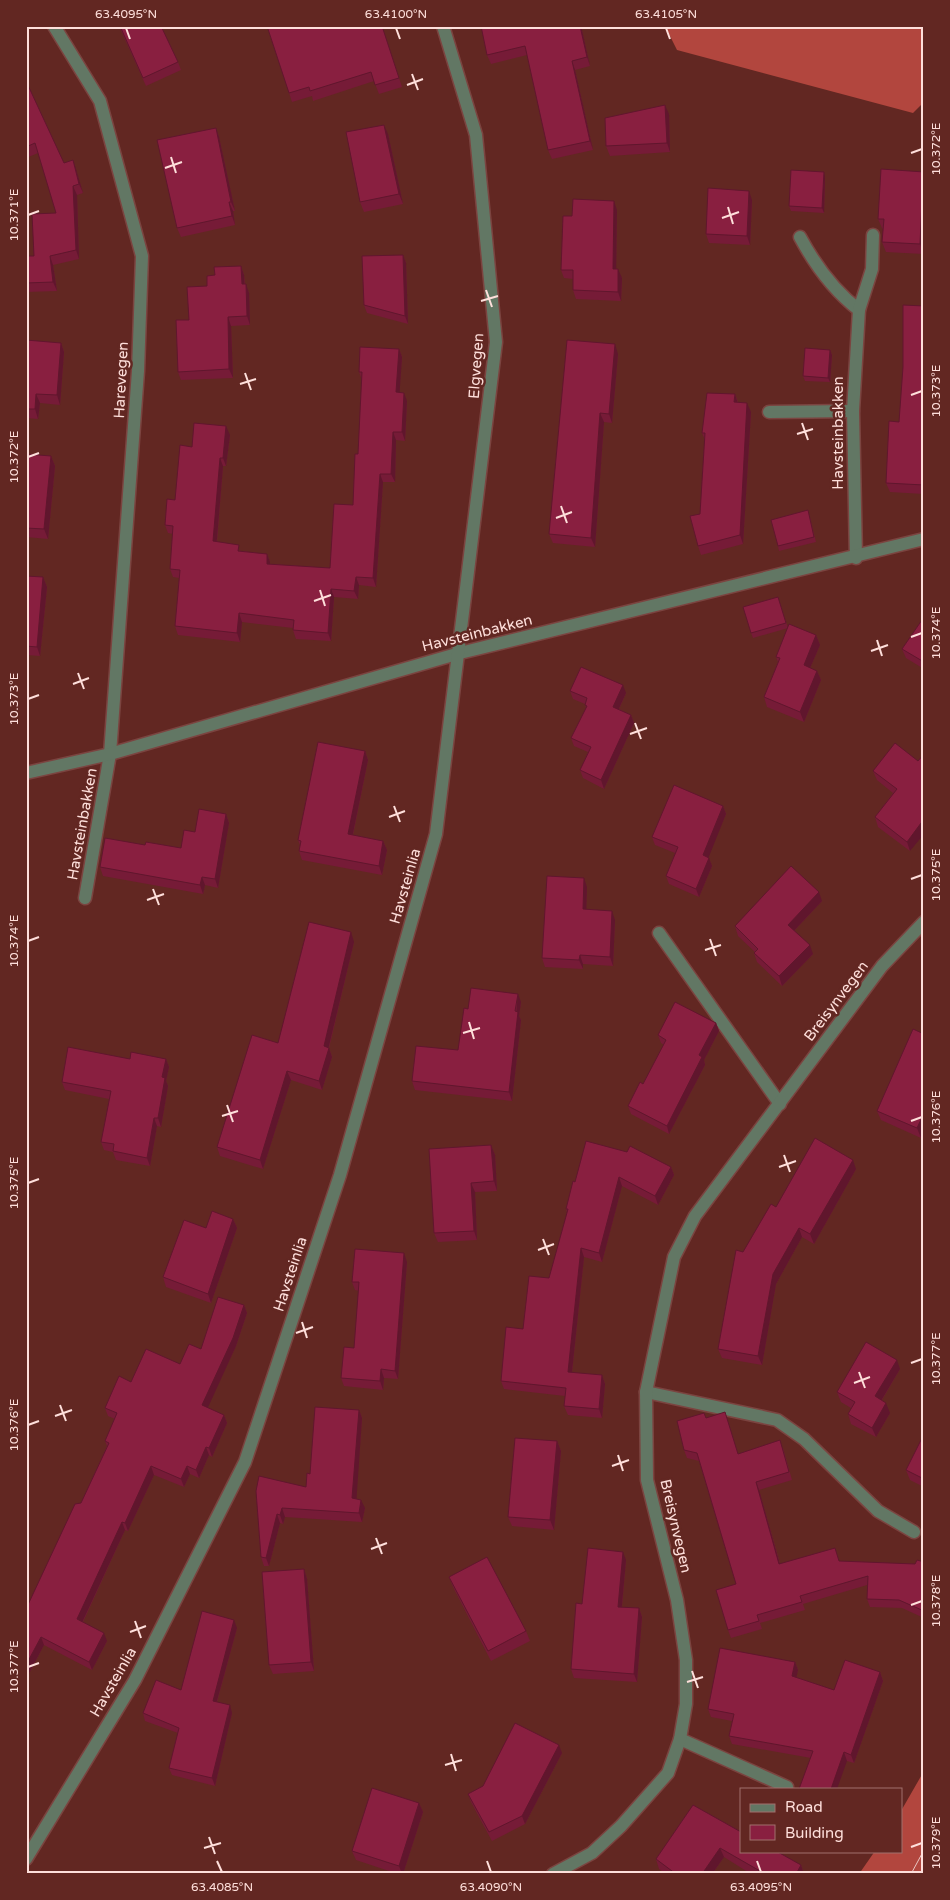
<svg xmlns="http://www.w3.org/2000/svg" width="950" height="1900" font-family="'Varela Round',sans-serif">
<rect width="100%" height="100%" fill="#622722"/>
<g fill="#b2463e">
<polygon points="665,26 924,26 924,102 913,113 677,50"/>
<polygon points="924,1771 924,1874 859,1874 875,1851 901,1851 901,1811"/>
</g>
<g fill="none" stroke-linecap="round" stroke-linejoin="round">
<g stroke="#7b4440" stroke-width="15">
<g id="lane">
<path d="M800,237C815,265 833,290 859,310"/>
<polyline points="769,412 853,411"/>
<polyline points="856,558 853,411 859,310 872,269 873,235"/>
<polyline points="85,898 110,754"/>
<polyline points="659,933 780,1104"/>
<polyline points="646,1392 777,1420 804,1439 878,1511 914,1532"/>
<polyline points="680,1739 787,1787"/>
</g>
</g>
<g stroke="#7b4440" stroke-width="15">
<g id="street">
<polyline points="54,26 100,101 142,256 138,371 110,754"/>
<polyline points="26,773 110,754 460,653 924,539"/>
<polyline points="26,1859 135,1680 245,1462 340,1175 436,834 496,342 476,135 443,26"/>
<polyline points="553,1874 592,1853 621,1826 668,1773 680,1739 686,1704 686,1660 677,1600 647,1480 646,1392 674,1257 695,1216 882,966 924,922"/>
</g>
</g>
<use href="#lane" stroke="#627764" stroke-width="12"/>
<use href="#street" stroke="#627764" stroke-width="12"/>
<polyline stroke="#e9c7c3" stroke-width="1" points="911,1874 924,1850"/>
</g>
<g fill="#761b37">
<polygon points="119,26 161,26 178,62 181,70 146,86"/>
<polygon points="267,26 382,26 402,87 379,94 374,81 313,101 312,96 292,102"/>
<polygon points="481,26 581,26 590,66 575,70 593,150 552,159 548,150 527,55 491,64 487,55"/>
<polygon points="26,81 64,163 73,160 83,193 77,195 79,259 53,265 57,291 26,292 26,256 34,256 56,213 38,153 26,158"/>
<polygon points="669,114 670,152 610,156 606,146"/>
<polygon points="216,128 219,137 235,211 233,211 235,225 181,237 177,228"/>
<polygon points="388,134 403,204 364,212 360,202"/>
<polygon points="924,172 923,254 886,252 882,242 883,229 882,228 878,219"/>
<polygon points="825,177 824,213 791,211 789,206"/>
<polygon points="752,200 750,245 709,243 706,234"/>
<polygon points="617,210 616,269 622,278 621,301 576,299 573,290 573,279 564,278 561,270 572,216"/>
<polygon points="403,255 406,263 408,324 367,313 364,305"/>
<polygon points="241,266 244,275 245,284 249,293 250,325 231,326 233,378 181,380 178,372 207,286 215,275"/>
<polygon points="924,306 924,494 890,492 886,483"/>
<polygon points="26,340 61,343 64,352 60,405 40,403 38,419 26,418"/>
<polygon points="399,349 402,357 399,392 407,401 405,441 396,440 395,482 383,482 376,587 359,585 358,599 334,597 331,641 296,639 293,630 293,628 242,622 240,642 178,635 175,626 179,578 173,577 170,569 173,534 168,533 165,525 175,500 192,447 230,435 226,466 223,466 217,542 241,551 267,554 270,562 270,564 330,568 353,505 358,454 362,380 359,372"/>
<polygon points="830,350 832,355 830,382 805,381 803,376"/>
<polygon points="618,354 612,423 604,422 595,547 553,543 549,534"/>
<polygon points="735,394 738,402 751,412 743,544 701,555 698,546 705,440 702,433"/>
<polygon points="26,454 51,456 55,466 48,539 26,537"/>
<polygon points="808,510 816,542 779,551 778,546"/>
<polygon points="26,576 43,577 47,587 40,656 26,655"/>
<polygon points="778,597 788,628 753,638 751,633"/>
<polygon points="924,617 924,669 906,658 902,649"/>
<polygon points="816,635 820,645 810,668 817,671 821,680 804,722 767,707 764,697 778,662 776,657"/>
<polygon points="570,691 626,693 619,709 631,715 634,723 604,789 583,778 580,770 588,752 574,746 571,738 586,708 585,704 573,699"/>
<polygon points="895,743 910,851 878,827 875,817 893,793 877,780 873,771"/>
<polygon points="365,751 368,760 353,835 383,841 387,850 382,875 302,860 299,851 300,845 298,840"/>
<polygon points="723,806 726,814 708,857 712,866 699,897 669,884 666,876 675,853 655,845 652,837"/>
<polygon points="226,814 229,823 218,888 205,885 203,894 103,876 100,867 145,845 181,848 195,832"/>
<polygon points="587,887 586,909 615,920 613,966 583,964 583,969 545,967 542,958"/>
<polygon points="822,901 794,931 813,954 782,986 757,962 754,953 755,952 738,936 735,926"/>
<polygon points="354,942 329,1048 332,1057 322,1090 291,1080 263,1169 220,1156 217,1147 278,1043"/>
<polygon points="521,1002 519,1016 521,1020 512,1101 415,1090 412,1081 458,1050 468,1009"/>
<polygon points="716,1023 719,1031 704,1060 705,1065 669,1134 631,1114 628,1106 643,1084 664,1045 661,1043 658,1035"/>
<polygon points="924,1034 924,1131 921,1138 881,1120 877,1111"/>
<polygon points="130,1059 166,1059 169,1067 166,1081 168,1086 161,1127 157,1126 150,1166 116,1160 113,1152 104,1150 101,1142 109,1099 65,1090 62,1082"/>
<polygon points="491,1145 495,1155 497,1191 475,1192 477,1240 438,1242 434,1233"/>
<polygon points="671,1167 674,1175 658,1205 622,1186 602,1262 584,1257 572,1373 602,1375 605,1384 602,1418 568,1415 564,1406 565,1396 504,1389 501,1381 523,1329 549,1278 567,1213 566,1209 575,1182"/>
<polygon points="856,1169 814,1244 802,1237 776,1284 762,1365 722,1358 718,1349 743,1252 776,1207"/>
<polygon points="233,1219 237,1228 211,1303 166,1287 163,1277 206,1228"/>
<polygon points="407,1262 398,1379 384,1378 383,1390 344,1386 341,1378 354,1348 359,1291 355,1290 352,1282"/>
<polygon points="244,1305 247,1313 236,1346 207,1408 224,1415 227,1423 212,1457 209,1455 199,1478 190,1474 184,1487 154,1475 128,1531 125,1530 83,1622 107,1641 92,1670 44,1645 26,1679 26,1609 81,1503 107,1446 105,1441 115,1419 108,1416 105,1408 131,1382 180,1364 201,1349"/>
<polygon points="900,1369 882,1400 890,1413 876,1437 851,1424 848,1414 851,1408 841,1402 837,1392"/>
<polygon points="359,1410 362,1418 356,1498 365,1508 362,1522 285,1517 283,1524 280,1523 269,1566 264,1566 261,1557 256,1491 306,1487 310,1474"/>
<polygon points="706,1418 739,1454 783,1448 792,1480 759,1490 780,1563 840,1561 915,1564 924,1562 924,1618 902,1608 870,1607 867,1599 867,1585 803,1604 805,1610 760,1623 762,1629 731,1638 728,1630 736,1584 699,1461 687,1458 684,1450"/>
<polygon points="924,1434 924,1487 910,1480 906,1470"/>
<polygon points="557,1441 561,1451 554,1530 512,1526 508,1517"/>
<polygon points="626,1560 622,1607 639,1608 642,1617 637,1682 574,1678 571,1669 582,1604"/>
<polygon points="304,1569 307,1579 314,1671 273,1674 269,1665"/>
<polygon points="449,1577 526,1631 530,1641 491,1661 453,1587"/>
<polygon points="237,1628 217,1702 232,1713 215,1786 172,1775 169,1768 178,1733 145,1721 143,1713 181,1690"/>
<polygon points="795,1662 798,1670 796,1677 834,1690 880,1672 883,1681 854,1763 847,1761 811,1758 732,1744 729,1736 732,1721 711,1717 708,1709"/>
<polygon points="562,1753 525,1824 492,1841 471,1802 468,1794 483,1786"/>
<polygon points="419,1803 423,1812 403,1874 398,1874 356,1860 352,1851"/>
<polygon points="693,1805 801,1865 804,1874 751,1874 724,1857 712,1874 666,1874 659,1869 656,1859"/>
</g>
<g fill="#60162d">
<polygon points="580,26 581,26 590,66 587,57"/>
<polygon points="572,61 575,70 593,150 590,141"/>
<polygon points="665,105 669,114 670,152 667,143"/>
<polygon points="384,125 388,134 403,204 399,194"/>
<polygon points="216,128 219,137 235,211 231,202"/>
<polygon points="73,160 76,169 83,193 79,184"/>
<polygon points="824,172 825,177 824,213 822,208"/>
<polygon points="73,186 77,195 79,259 76,250"/>
<polygon points="749,191 752,200 750,245 747,236"/>
<polygon points="922,200 924,205 923,254 920,244"/>
<polygon points="614,201 617,210 616,278 613,269"/>
<polygon points="229,202 233,211 235,225 232,216"/>
<polygon points="403,255 406,263 408,324 405,316"/>
<polygon points="50,256 53,265 57,291 53,282"/>
<polygon points="241,266 244,275 245,293 242,284"/>
<polygon points="618,269 622,278 621,301 618,292"/>
<polygon points="246,284 249,293 250,325 247,316"/>
<polygon points="228,317 231,326 233,378 229,369"/>
<polygon points="61,343 64,352 60,405 57,395"/>
<polygon points="615,344 618,354 612,423 609,414"/>
<polygon points="399,349 402,357 399,401 396,392"/>
<polygon points="830,350 832,355 830,382 828,378"/>
<polygon points="404,393 407,401 405,441 402,432"/>
<polygon points="36,394 40,403 38,419 35,409"/>
<polygon points="735,394 738,404 734,402"/>
<polygon points="747,403 751,412 743,544 740,535"/>
<polygon points="600,413 604,422 595,547 591,538"/>
<polygon points="226,426 230,435 226,466 223,458"/>
<polygon points="393,432 396,440 395,482 391,474"/>
<polygon points="51,456 55,466 48,539 44,529"/>
<polygon points="220,458 223,466 216,550 213,541"/>
<polygon points="380,474 383,482 376,587 373,578"/>
<polygon points="267,554 270,562 270,573 267,564"/>
<polygon points="43,577 47,587 40,656 37,647"/>
<polygon points="356,577 359,585 358,599 354,591"/>
<polygon points="331,589 334,597 331,641 328,633"/>
<polygon points="239,613 242,622 240,642 237,633"/>
<polygon points="816,635 820,645 807,675 804,665"/>
<polygon points="817,671 821,680 804,722 800,712"/>
<polygon points="623,685 626,693 616,715 613,707"/>
<polygon points="631,715 634,723 604,789 601,780"/>
<polygon points="365,751 368,760 351,843 348,834"/>
<polygon points="723,806 726,814 706,864 703,855"/>
<polygon points="226,814 229,823 218,888 215,879"/>
<polygon points="924,819 924,834 910,851 907,842"/>
<polygon points="383,841 387,850 382,875 379,866"/>
<polygon points="709,858 712,866 699,897 696,889"/>
<polygon points="202,877 205,885 203,894 200,885"/>
<polygon points="584,878 587,887 586,918 583,909"/>
<polygon points="819,892 822,901 791,934 788,925"/>
<polygon points="612,911 615,920 613,966 610,957"/>
<polygon points="351,932 354,942 328,1050 329,1048 332,1057 322,1090 319,1081 324,1046"/>
<polygon points="810,945 813,954 782,986 779,976"/>
<polygon points="580,955 583,964 583,969 579,960"/>
<polygon points="518,994 521,1002 519,1016 521,1020 512,1101 509,1092"/>
<polygon points="716,1023 719,1031 704,1060 705,1065 669,1134 667,1126 699,1055"/>
<polygon points="166,1059 169,1067 166,1081 168,1086 161,1127 158,1118 162,1077"/>
<polygon points="287,1071 291,1080 263,1169 260,1160"/>
<polygon points="924,1113 924,1131 921,1138 917,1128"/>
<polygon points="154,1118 157,1126 150,1166 147,1158"/>
<polygon points="491,1145 495,1155 497,1191 494,1181"/>
<polygon points="853,1160 856,1169 814,1244 810,1234"/>
<polygon points="671,1167 674,1175 658,1205 655,1196"/>
<polygon points="619,1177 622,1186 602,1262 599,1253"/>
<polygon points="471,1183 475,1192 477,1240 474,1231"/>
<polygon points="233,1219 237,1228 211,1303 208,1294"/>
<polygon points="799,1228 802,1237 776,1284 762,1365 758,1356 773,1274"/>
<polygon points="581,1248 584,1257 571,1381 568,1372"/>
<polygon points="404,1253 407,1262 398,1379 395,1371"/>
<polygon points="244,1305 247,1313 236,1346 205,1414 202,1405"/>
<polygon points="897,1360 900,1369 878,1406 875,1396"/>
<polygon points="381,1369 384,1378 383,1390 380,1381"/>
<polygon points="602,1375 605,1384 602,1418 599,1409"/>
<polygon points="886,1403 890,1413 876,1437 872,1428"/>
<polygon points="359,1410 362,1418 356,1506 352,1498"/>
<polygon points="224,1415 227,1423 212,1457 209,1448"/>
<polygon points="557,1441 561,1451 554,1530 550,1520"/>
<polygon points="206,1447 209,1455 199,1478 196,1470"/>
<polygon points="151,1466 154,1475 128,1531 125,1523"/>
<polygon points="187,1466 190,1474 184,1487 181,1479"/>
<polygon points="756,1482 759,1490 782,1572 779,1564"/>
<polygon points="361,1500 365,1508 362,1522 359,1513"/>
<polygon points="282,1508 285,1517 283,1524 280,1515"/>
<polygon points="277,1514 280,1523 269,1566 266,1558"/>
<polygon points="122,1522 125,1530 80,1627 77,1619"/>
<polygon points="623,1552 626,1560 621,1615 618,1607"/>
<polygon points="304,1569 307,1579 314,1671 311,1662"/>
<polygon points="639,1608 642,1617 637,1682 634,1674"/>
<polygon points="234,1620 237,1628 215,1708 213,1701"/>
<polygon points="104,1633 107,1641 92,1670 89,1662"/>
<polygon points="41,1637 44,1645 26,1679 26,1665"/>
<polygon points="795,1662 798,1670 795,1684 792,1676"/>
<polygon points="880,1672 883,1681 854,1763 851,1755"/>
<polygon points="230,1705 232,1713 215,1786 212,1778"/>
<polygon points="559,1745 562,1753 525,1824 522,1816"/>
<polygon points="844,1752 847,1761 837,1789 831,1789"/>
<polygon points="419,1803 423,1812 403,1874 402,1874 399,1866"/>
<polygon points="720,1848 724,1857 712,1874 702,1874"/>
<polygon points="801,1865 804,1874 796,1874"/>
</g>
<g fill="#891f40" stroke="#60162d">
<polygon points="120,26 161,26 178,62 143,78"/>
<polygon points="267,26 382,26 399,78 375,85 371,72 310,91 309,87 289,93"/>
<polygon points="481,26 580,26 587,57 572,61 590,141 548,150 525,46 487,55"/>
<polygon points="26,81 64,163 73,160 79,184 73,186 76,250 50,256 53,282 26,283 26,256 34,256 32,214 56,213 35,143 26,147"/>
<polygon points="665,105 667,143 606,146 605,118"/>
<polygon points="384,125 399,194 360,202 346,132"/>
<polygon points="216,128 231,202 229,202 232,216 177,228 157,140"/>
<polygon points="881,169 924,172 924,200 922,200 920,244 882,242 884,219 878,219"/>
<polygon points="791,170 824,172 822,208 789,206"/>
<polygon points="708,188 749,191 747,236 706,234"/>
<polygon points="573,199 614,201 613,269 618,269 618,292 573,290 573,270 561,270 563,216 572,216"/>
<polygon points="403,255 405,316 364,305 362,256"/>
<polygon points="241,266 242,284 246,284 247,316 228,317 229,369 178,372 176,320 189,320 187,287 207,286 207,276 215,275 214,267"/>
<polygon points="903,305 924,306 924,485 886,483 889,421 899,422 903,367"/>
<polygon points="26,340 61,343 57,395 36,394 35,409 26,409"/>
<polygon points="567,340 615,344 609,414 600,413 591,538 549,534"/>
<polygon points="360,347 399,349 396,392 404,393 402,432 393,432 391,474 380,474 373,578 356,577 354,591 331,589 328,633 293,630 294,620 239,613 237,633 175,626 180,570 170,569 173,526 165,525 167,499 175,500 180,445 192,447 194,423 226,426 223,458 220,458 213,541 239,545 238,551 267,554 267,564 330,568 334,504 353,505 355,454 358,454 360,412 362,372 359,372"/>
<polygon points="805,348 830,350 828,378 803,376"/>
<polygon points="707,393 735,394 734,402 747,403 740,535 698,546 690,516 700,514 705,433 702,433"/>
<polygon points="26,454 51,456 44,529 26,528"/>
<polygon points="808,510 814,537 778,546 771,520"/>
<polygon points="26,576 43,577 37,647 26,646"/>
<polygon points="778,597 786,623 751,633 743,607"/>
<polygon points="924,617 924,662 902,649"/>
<polygon points="789,624 816,635 804,665 817,671 800,712 764,697 780,658 776,657"/>
<polygon points="581,667 623,685 613,707 631,715 601,780 580,770 591,747 571,738 587,706 585,705 587,698 570,691"/>
<polygon points="318,742 365,751 348,834 383,841 379,866 299,851 301,841 298,840"/>
<polygon points="895,743 918,761 924,754 924,819 907,842 875,817 897,789 873,771"/>
<polygon points="674,785 723,806 703,855 709,858 696,889 666,876 678,847 652,837"/>
<polygon points="199,809 226,814 215,879 202,877 200,885 100,867 105,838 145,845 146,842 181,848 184,830 195,832"/>
<polygon points="791,866 819,892 788,925 810,945 779,976 754,953 758,949 735,926"/>
<polygon points="547,876 584,878 583,909 612,911 610,957 580,955 579,960 542,958"/>
<polygon points="309,922 351,932 324,1046 329,1048 319,1081 287,1071 260,1160 217,1147 252,1035 278,1043"/>
<polygon points="471,988 518,994 515,1011 518,1012 509,1092 412,1081 416,1046 458,1050 464,1008 468,1009"/>
<polygon points="675,1002 716,1023 699,1055 702,1057 667,1126 628,1106 640,1082 643,1084 666,1040 658,1035"/>
<polygon points="913,1029 924,1034 924,1113 917,1128 877,1111"/>
<polygon points="68,1047 130,1059 131,1052 166,1059 162,1077 165,1078 158,1118 154,1118 147,1158 113,1151 114,1144 101,1142 111,1091 62,1082"/>
<polygon points="815,1138 853,1160 810,1234 799,1228 773,1274 758,1356 718,1349 736,1250 743,1252 771,1204 776,1207"/>
<polygon points="586,1141 627,1152 630,1146 671,1167 655,1196 619,1177 599,1253 581,1248 568,1372 602,1375 599,1409 564,1406 566,1388 501,1381 506,1327 523,1329 529,1276 549,1278 568,1209 566,1209 573,1181 575,1182"/>
<polygon points="491,1145 494,1181 471,1183 474,1231 434,1233 429,1149"/>
<polygon points="212,1211 233,1219 208,1294 163,1277 184,1220 206,1228"/>
<polygon points="355,1249 404,1253 395,1371 381,1369 380,1381 341,1378 344,1347 354,1348 359,1282 352,1282"/>
<polygon points="218,1297 244,1305 233,1338 202,1405 224,1415 209,1448 206,1447 196,1470 187,1466 181,1479 151,1466 125,1523 122,1522 77,1619 104,1633 89,1662 41,1637 26,1665 26,1609 75,1504 81,1503 109,1443 105,1441 117,1413 105,1408 119,1376 131,1382 146,1349 180,1364 189,1344 201,1349"/>
<polygon points="866,1342 897,1360 875,1396 886,1403 872,1428 848,1414 855,1402 837,1392"/>
<polygon points="315,1407 359,1410 352,1498 361,1500 359,1513 282,1508 280,1515 277,1514 266,1558 261,1557 256,1491 259,1476 306,1487 307,1473 310,1474"/>
<polygon points="725,1412 738,1454 780,1440 789,1472 756,1482 779,1564 835,1548 839,1561 915,1564 917,1560 924,1562 924,1611 899,1600 867,1599 868,1576 800,1596 802,1602 757,1615 759,1621 728,1630 716,1590 736,1584 697,1453 684,1450 677,1421 704,1413 706,1418"/>
<polygon points="924,1434 924,1479 906,1470"/>
<polygon points="515,1438 557,1441 550,1520 508,1517"/>
<polygon points="588,1548 623,1552 618,1607 639,1608 634,1674 571,1669 576,1603 582,1604"/>
<polygon points="487,1557 526,1631 488,1651 449,1577"/>
<polygon points="304,1569 311,1662 269,1665 262,1572"/>
<polygon points="202,1611 234,1620 213,1701 230,1705 212,1778 169,1768 179,1728 143,1713 156,1680 181,1690"/>
<polygon points="720,1648 795,1662 792,1676 834,1690 845,1660 880,1672 851,1755 844,1752 831,1789 799,1789 813,1751 729,1736 734,1714 708,1709"/>
<polygon points="515,1723 559,1745 522,1816 489,1832 468,1794 483,1786"/>
<polygon points="372,1788 419,1803 399,1866 352,1851"/>
<polygon points="693,1805 741,1832 741,1851 776,1851 801,1865 796,1874 758,1874 760,1871 720,1848 702,1874 676,1874 656,1859"/>
<polygon points="263,1872 264,1874 256,1874"/>
</g>
<path fill="none" stroke="#fedfdb" stroke-width="2" d="M126,28L130,39M396,28L400,39M666,28L670,39M412,74L418,90M407,85L423,79M911,153L922,149M171,157L176,173M165,168L182,162M728,207L733,224M28,215L39,211M722,218L739,212M486,290L492,307M481,301L498,296M245,373L251,390M240,384L256,379M911,395L922,391M802,423L808,440M797,434L813,429M28,457L39,453M561,506L567,523M556,518L572,512M320,590L325,606M314,601L331,595M911,637L922,633M877,640L882,656M871,651L888,645M78,673L84,689M73,684L89,678M28,699L39,695M635,723L641,739M630,734L647,728M394,806L400,822M389,817L405,811M911,879L922,875M153,889L159,905M147,900L164,894M710,939L716,956M28,941L39,937M705,950L721,945M469,1022L474,1039M463,1033L480,1028M227,1105L233,1122M222,1116L238,1111M911,1121L922,1117M784,1155L790,1172M779,1167L796,1161M28,1183L39,1179M543,1239L549,1255M538,1250L554,1244M302,1322L307,1338M296,1333L313,1327M911,1363L922,1359M859,1372L865,1388M854,1383L870,1377M60,1405L66,1421M55,1416L72,1410M28,1425L39,1421M618,1455L623,1471M612,1466L629,1460M376,1538L382,1554M371,1549L387,1543M911,1605L922,1601M135,1621L141,1638M130,1632L146,1626M28,1667L39,1663M692,1671L698,1688M687,1682L703,1677M451,1754L456,1771M445,1765L462,1760M209,1837L215,1854M911,1847L922,1843M204,1848L221,1843M217,1861L222,1872M487,1861L491,1872M757,1861L761,1872"/>
<g text-anchor="middle" dominant-baseline="central" stroke-width="5" stroke-linejoin="round" paint-order="stroke">
<g font-size="15" fill="#fedfdb" stroke="#622722">
<text transform="translate(476 366) rotate(-86)">Elgvegen</text>
<text transform="translate(121 380) rotate(-87)">Harevegen</text>
<text transform="translate(838 433) rotate(-90)">Havsteinbakken</text>
<text transform="translate(477 633) rotate(-14)">Havsteinbakken</text>
<text transform="translate(82 824) rotate(-80)">Havsteinbakken</text>
<text transform="translate(405 886) rotate(-74)">Havsteinlia</text>
<text transform="translate(836 1001) rotate(-53)">Breisynvegen</text>
<text transform="translate(290 1274) rotate(-72)">Havsteinlia</text>
<text transform="translate(676 1526) rotate(77)">Breisynvegen</text>
<text transform="translate(113 1682) rotate(-60)">Havsteinlia</text>
</g>
</g>
<rect width="950" height="1900" fill="none" stroke="#622722" stroke-width="55"/>
<rect x="740" y="1788" width="162" height="65" fill="#622722" stroke="#a0716c"/>
<rect x="750" y="1804" width="25" height="8" fill="#627764" stroke="#a0716c"/>
<text x="785" y="1812" font-size="15" fill="#fedfdb">Road</text>
<rect x="750" y="1825" width="25" height="15" fill="#891f40" stroke="#a0716c"/>
<text x="785" y="1838" font-size="15" fill="#fedfdb">Building</text>
<rect x="28" y="28" width="894" height="1844" fill="none" stroke="#fedfdb" stroke-width="2"/>
<g font-size="12" text-anchor="middle" fill="#fedfdb">
<text x="126" y="18">63.4095°N</text>
<text x="396" y="18">63.4100°N</text>
<text x="666" y="18">63.4105°N</text>
<text transform="translate(936 149) rotate(-90)" y="4">10.372°E</text>
<text transform="translate(14 215) rotate(-90)" y="4">10.371°E</text>
<text transform="translate(936 391) rotate(-90)" y="4">10.373°E</text>
<text transform="translate(14 457) rotate(-90)" y="4">10.372°E</text>
<text transform="translate(936 633) rotate(-90)" y="4">10.374°E</text>
<text transform="translate(14 699) rotate(-90)" y="4">10.373°E</text>
<text transform="translate(936 875) rotate(-90)" y="4">10.375°E</text>
<text transform="translate(14 941) rotate(-90)" y="4">10.374°E</text>
<text transform="translate(936 1117) rotate(-90)" y="4">10.376°E</text>
<text transform="translate(14 1183) rotate(-90)" y="4">10.375°E</text>
<text transform="translate(936 1359) rotate(-90)" y="4">10.377°E</text>
<text transform="translate(14 1425) rotate(-90)" y="4">10.376°E</text>
<text transform="translate(936 1601) rotate(-90)" y="4">10.378°E</text>
<text transform="translate(14 1667) rotate(-90)" y="4">10.377°E</text>
<text transform="translate(936 1843) rotate(-90)" y="4">10.379°E</text>
<text x="222" y="1891">63.4085°N</text>
<text x="491" y="1891">63.4090°N</text>
<text x="761" y="1891">63.4095°N</text>
</g>
</svg>
